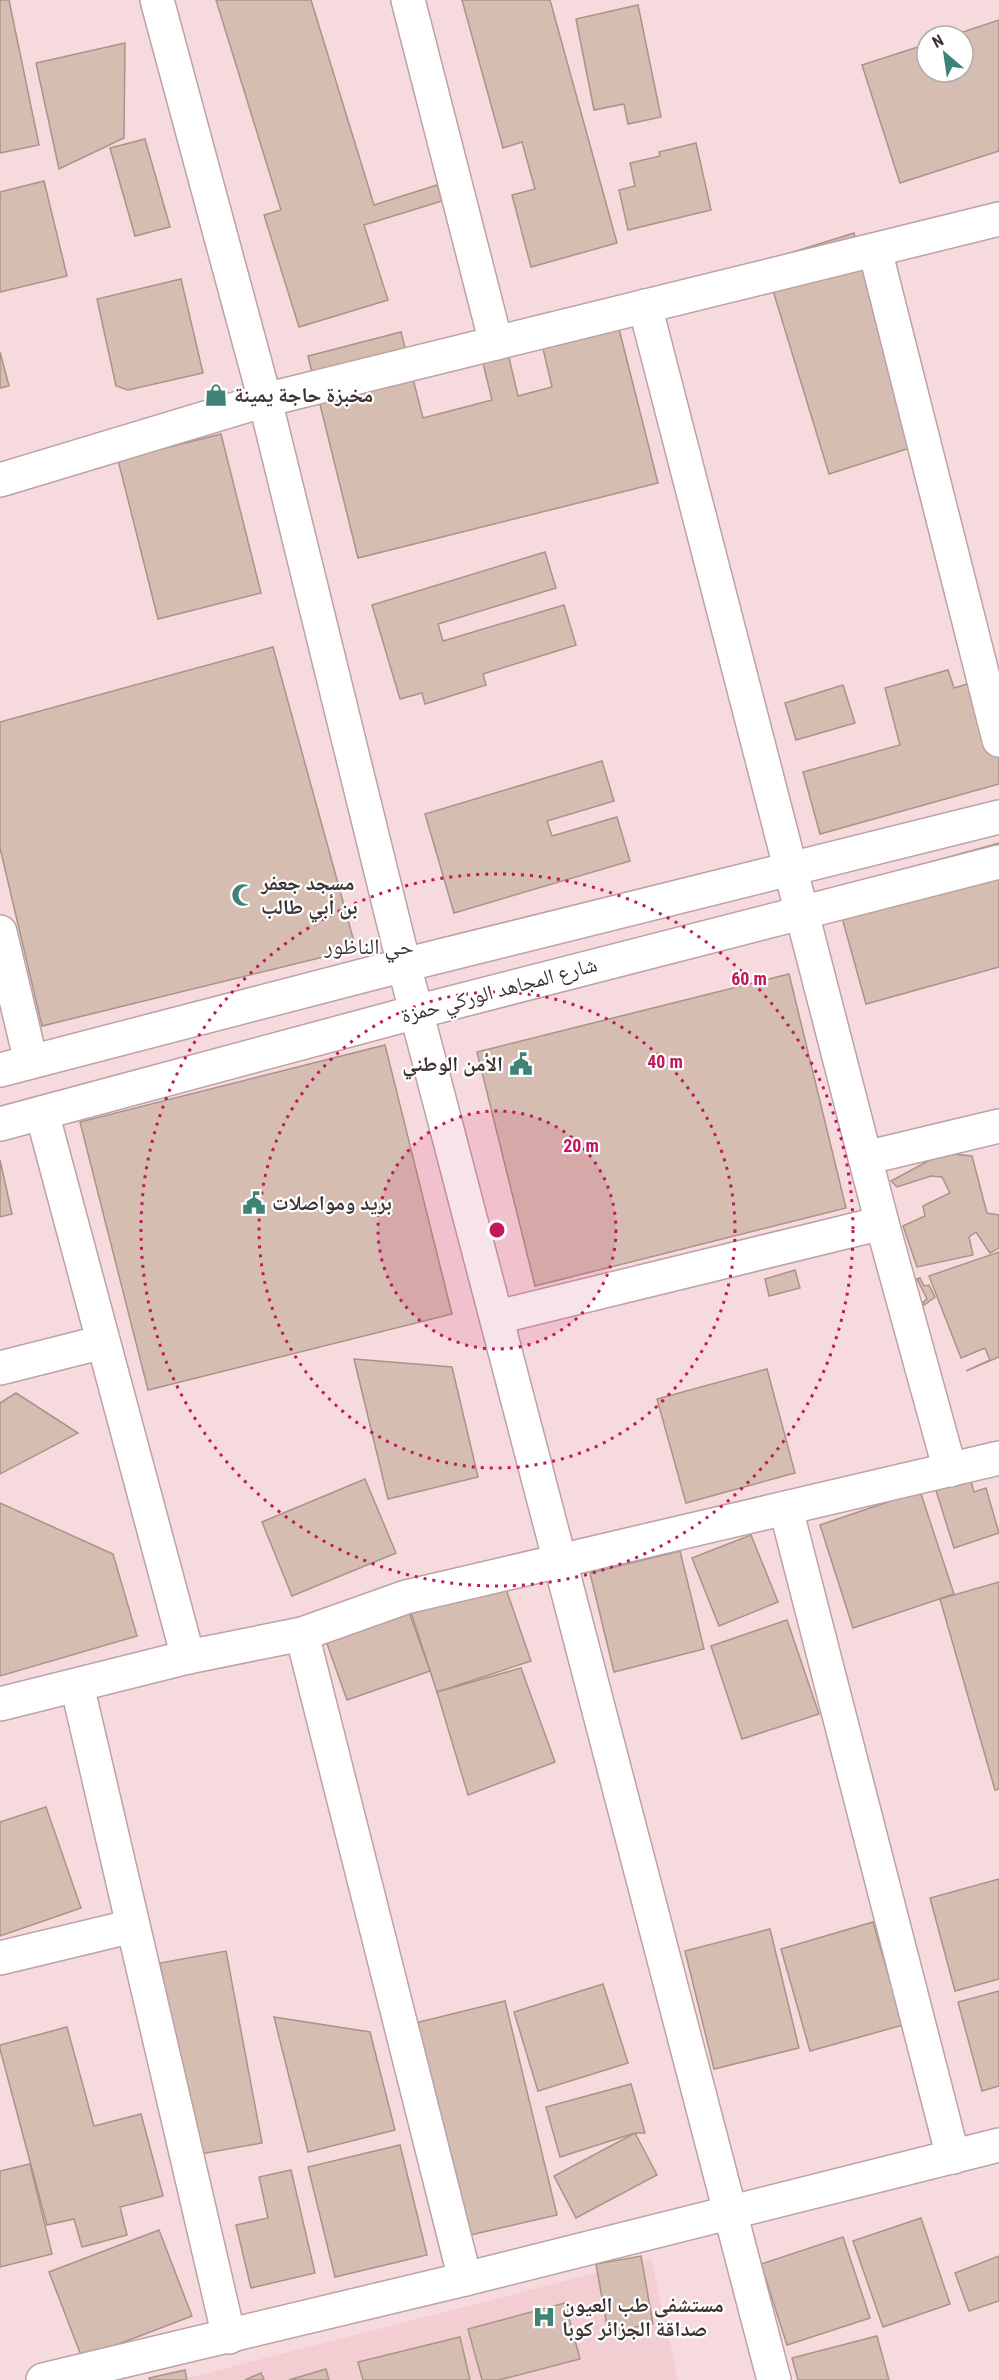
<svg xmlns="http://www.w3.org/2000/svg" width="999" height="2380" font-family="'Roboto Condensed','Noto Naskh Arabic',sans-serif">
<rect width="100%" height="100%" fill="#f7dadd"/>
<polygon fill="#f2cdd1" points="651,2259 678,2380 180,2380"/>
<g fill="#d6bdb2" stroke="#aa9388" stroke-width="1.5">
<polygon points="0,0 9,0 39,145 0,153"/>
<polygon points="216,0 311,0 374,205 437,185 442,201 364,225 388,300 299,327 264,215 281,210"/>
<polygon points="462,0 550,0 617,243 531,267 512,195 535,189 522,142 503,148"/>
<polygon points="638,5 661,117 628,124 624,104 594,110 576,19"/>
<polygon points="999,20 999,151 900,183 862,65 927,44 927,72 963,72 963,36 951,36"/>
<polygon points="125,43 124,138 59,169 36,63"/>
<polygon points="145,139 170,227 135,236 110,148"/>
<polygon points="696,143 711,210 628,230 619,190 635,186 630,163 660,156 659,152"/>
<polygon points="44,181 67,276 0,292 0,192"/>
<polygon points="854,233 882,324 877,326 913,447 829,474 764,261"/>
<polygon points="181,279 203,373 128,390 116,386 97,299"/>
<polygon points="617,321 658,483 358,558 308,356 401,332 423,418 492,400 481,355 507,349 518,396 552,387 541,340"/>
<polygon points="0,352 9,386 0,388"/>
<polygon points="221,434 261,593 158,619 118,460"/>
<polygon points="545,552 556,588 438,624 443,641 564,605 576,645 483,674 486,685 425,704 422,693 400,699 372,605"/>
<polygon points="273,647 356,949 42,1026 0,848 0,722"/>
<polygon points="948,670 954,688 981,680 999,743 999,784 820,834 803,772 900,745 885,688"/>
<polygon points="843,685 855,723 796,740 785,703"/>
<polygon points="602,761 614,801 547,821 552,836 617,817 630,861 454,913 425,814"/>
<polygon points="999,843 999,967 866,1004 834,889"/>
<polygon points="789,974 846,1208 535,1286 477,1052"/>
<polygon points="385,1045 452,1314 148,1390 80,1122"/>
<polygon points="943,1153 972,1156 987,1213 999,1215 999,1248 990,1253 976,1232 969,1237 973,1255 917,1267 903,1226 925,1216 923,1206 950,1193 942,1177 931,1176 897,1187 891,1181"/>
<polygon points="0,1160 12,1214 0,1217"/>
<polygon points="999,1252 999,1357 966,1371 990,1360 985,1348 961,1358 929,1276"/>
<polygon points="795,1270 800,1288 769,1296 765,1279"/>
<polygon points="920,1278 924,1286 929,1285 935,1297 924,1305 923,1302 927,1299 917,1279"/>
<polygon points="354,1359 452,1367 478,1477 388,1499"/>
<polygon points="767,1369 795,1473 686,1503 657,1399"/>
<polygon points="16,1393 78,1433 0,1474 0,1403"/>
<polygon points="970,1478 974,1492 986,1488 999,1533 954,1548 934,1484"/>
<polygon points="365,1479 396,1553 292,1596 262,1522"/>
<polygon points="920,1491 954,1594 853,1628 820,1525"/>
<polygon points="0,1503 113,1554 137,1636 0,1676"/>
<polygon points="751,1535 778,1602 719,1626 692,1558"/>
<polygon points="680,1551 704,1649 614,1672 590,1573"/>
<polygon points="498,1566 531,1661 437,1692 406,1597"/>
<polygon points="999,1582 999,1789 995,1790 940,1599"/>
<polygon points="399,1584 430,1671 347,1700 316,1613"/>
<polygon points="787,1620 819,1714 742,1739 711,1646"/>
<polygon points="521,1668 555,1762 468,1795 437,1692"/>
<polygon points="46,1807 81,1908 0,1936 0,1822"/>
<polygon points="999,1879 999,1979 955,1991 930,1898"/>
<polygon points="873,1922 903,2025 810,2051 781,1949"/>
<polygon points="770,1929 799,2048 714,2069 685,1951"/>
<polygon points="226,1951 262,2143 195,2155 160,1963"/>
<polygon points="603,1984 628,2063 538,2091 514,2012"/>
<polygon points="999,1991 999,2086 982,2091 958,2002"/>
<polygon points="505,2001 557,2215 466,2236 415,2023"/>
<polygon points="274,2017 370,2032 395,2130 308,2152"/>
<polygon points="67,2027 94,2126 141,2114 163,2196 120,2207 127,2235 82,2247 74,2219 47,2225 0,2049 0,2045"/>
<polygon points="631,2084 645,2133 635,2133 560,2157 546,2107"/>
<polygon points="635,2133 657,2175 576,2218 554,2176"/>
<polygon points="400,2145 427,2255 335,2277 308,2167"/>
<polygon points="30,2164 52,2254 0,2267 0,2171"/>
<polygon points="291,2170 315,2273 251,2288 236,2225 268,2218 259,2177"/>
<polygon points="921,2218 950,2304 883,2327 853,2241"/>
<polygon points="159,2230 192,2316 82,2358 49,2272"/>
<polygon points="843,2237 870,2318 787,2345 761,2264"/>
<polygon points="641,2256 653,2324 608,2332 596,2264"/>
<polygon points="999,2256 999,2301 969,2311 955,2273"/>
<polygon points="565,2303 580,2359 499,2380 482,2380 468,2329"/>
<polygon points="877,2336 889,2380 798,2380 792,2358"/>
<polygon points="460,2337 470,2380 363,2380 358,2362"/>
<polygon points="326,2369 329,2380 289,2380"/>
<polygon points="185,2370 187,2380 150,2380 149,2378"/>
<polygon points="261,2373 264,2380 245,2380"/>
</g>
<g fill="none" stroke-linecap="round" stroke-linejoin="round">
<g stroke="#bda2a5" stroke-width="36">
<g id="minor">
<polyline points="408,0 496,343"/>
<polyline points="875,250 999,740"/>
<polyline points="645,306 882,1223 950,1470"/>
<polyline points="0,480 265,400 999,219"/>
<polyline points="0,932 31,1062"/>
<polyline points="0,1070 404,965 999,817"/>
<polyline points="42,1113 188,1657"/>
<polyline points="0,1124 416,1012 999,862"/>
<polyline points="865,1158 999,1126"/>
<polyline points="498,1317 882,1223"/>
<polyline points="0,1368 103,1342"/>
<polyline points="786,1509 953,2157"/>
<polyline points="302,1634 465,2279"/>
<polyline points="77,1685 229,2337"/>
<polyline points="0,1704 188,1657 302,1634 406,1597 999,1458"/>
<polyline points="0,1958 133,1926"/>
<polyline points="43,2380 465,2279 999,2145"/>
</g>
</g>
<g stroke="#bda2a5" stroke-width="36">
<polyline id="tertiary" points="157,0 265,400 404,965 774,2380"/>
</g>
<use href="#minor" stroke="#fff" stroke-width="33"/>
<use href="#tertiary" stroke="#fff" stroke-width="33"/>
</g>
<circle cx="497" cy="1230" r="119" fill="#c2185b" fill-opacity=".12"/>
<g fill="none" stroke="#c2185b" stroke-width="3" stroke-dasharray="3 6">
<circle cx="497" cy="1230" r="119"/>
<circle cx="497" cy="1230" r="238"/>
<circle cx="497" cy="1230" r="356"/>
</g>
<defs>
<g id="shop-bare" transform="scale(1.8)"><path d="M-5-2.5h2.3a2.7 3.5 0 0 1 5.4 0H5L5.5 6h-11ZM-1.5-2.5h3a1.5 2.3 0 0 0-3 0Z" fill="#3f8376" stroke="#fff" stroke-width="2.5" paint-order="stroke"/></g>
<g id="mosque-bare" transform="scale(1.8)"><path d="M3.5-4.9A6 6 0 1 0 3.5 4.9A5 5 0 1 1 3.5-4.9Z" fill="#3f8376" stroke="#fff" stroke-width="2.5" paint-order="stroke"/></g>
<g id="civic-bare" transform="scale(1.8)"><path d="M-.6-6.5H3V-4.5H.6V-3L4-1V1h2V6H-6V1h2V-1L-.6-3ZM-1.2 2.5V6h2.4V2.5Z" fill="#3f8376" stroke="#fff" stroke-width="2.5" paint-order="stroke"/></g>
<g id="hospital-bare" transform="scale(1.8)"><path d="M-5-5h3v3.5h4V-5h3V5h-3V1.5h-4V5h-3Z" fill="#3f8376" stroke="#fff" stroke-width="2.5" paint-order="stroke"/></g>
</defs>
<g fill-rule="evenodd">
<use href="#shop-bare" x="216" y="395"/>
<use href="#mosque-bare" x="243" y="895"/>
<use href="#civic-bare" x="521" y="1064"/>
<use href="#civic-bare" x="254" y="1203"/>
<use href="#hospital-bare" x="544" y="2317"/>
</g>
<g text-anchor="middle" dominant-baseline="central" stroke-width="4.5" stroke-linejoin="round" paint-order="stroke">
<g font-size="21" font-weight="bold" fill="#3d3233" stroke="#fff" text-anchor="start">
<text x="234" y="395">مخبزة حاجة يمينة</text>
<text x="261" y="883">مسجد جعفر<tspan x="261" dy="24">بن أبي طالب</tspan></text>
<text x="503" y="1064" text-anchor="end">الأمن الوطني</text>
<text x="272" y="1203">بريد ومواصلات</text>
<text x="562" y="2305">مستشفى طب العيون<tspan x="562" dy="24">صداقة الجزائر كوبا</tspan></text>
</g>
<g font-size="21" fill="#3d3233" stroke="#fff">
<text transform="translate(499 990) rotate(-15)">شارع المجاهد الوركي حمزة</text>
</g>
<g font-size="22" fill="#3d3233" stroke="#fff">
<text x="369" y="946">حي الناظور</text>
</g>
</g>
<circle cx="497" cy="1230" r="9" fill="#c2185b" stroke="#fff" stroke-width="3"/>
<g font-size="18" text-anchor="middle" font-weight="bold" fill="#c2185b" stroke="#fff" stroke-width="4.5" stroke-linejoin="round" paint-order="stroke">
<text x="749" y="985">60 m</text>
<text x="665" y="1068">40 m</text>
<text x="581" y="1152">20 m</text>
</g>
<g transform="translate(945 54) rotate(331)"><circle r="28" fill="#ffffff" stroke="#b1adad" stroke-width="1.5"/>
<path d="M0-4.5L10 22L0 15L-10 22Z" fill="#3f8376"/>
<text y="-9" font-size="16" font-weight="bold" text-anchor="middle" fill="#3d3233">N</text>
</g>
</svg>
